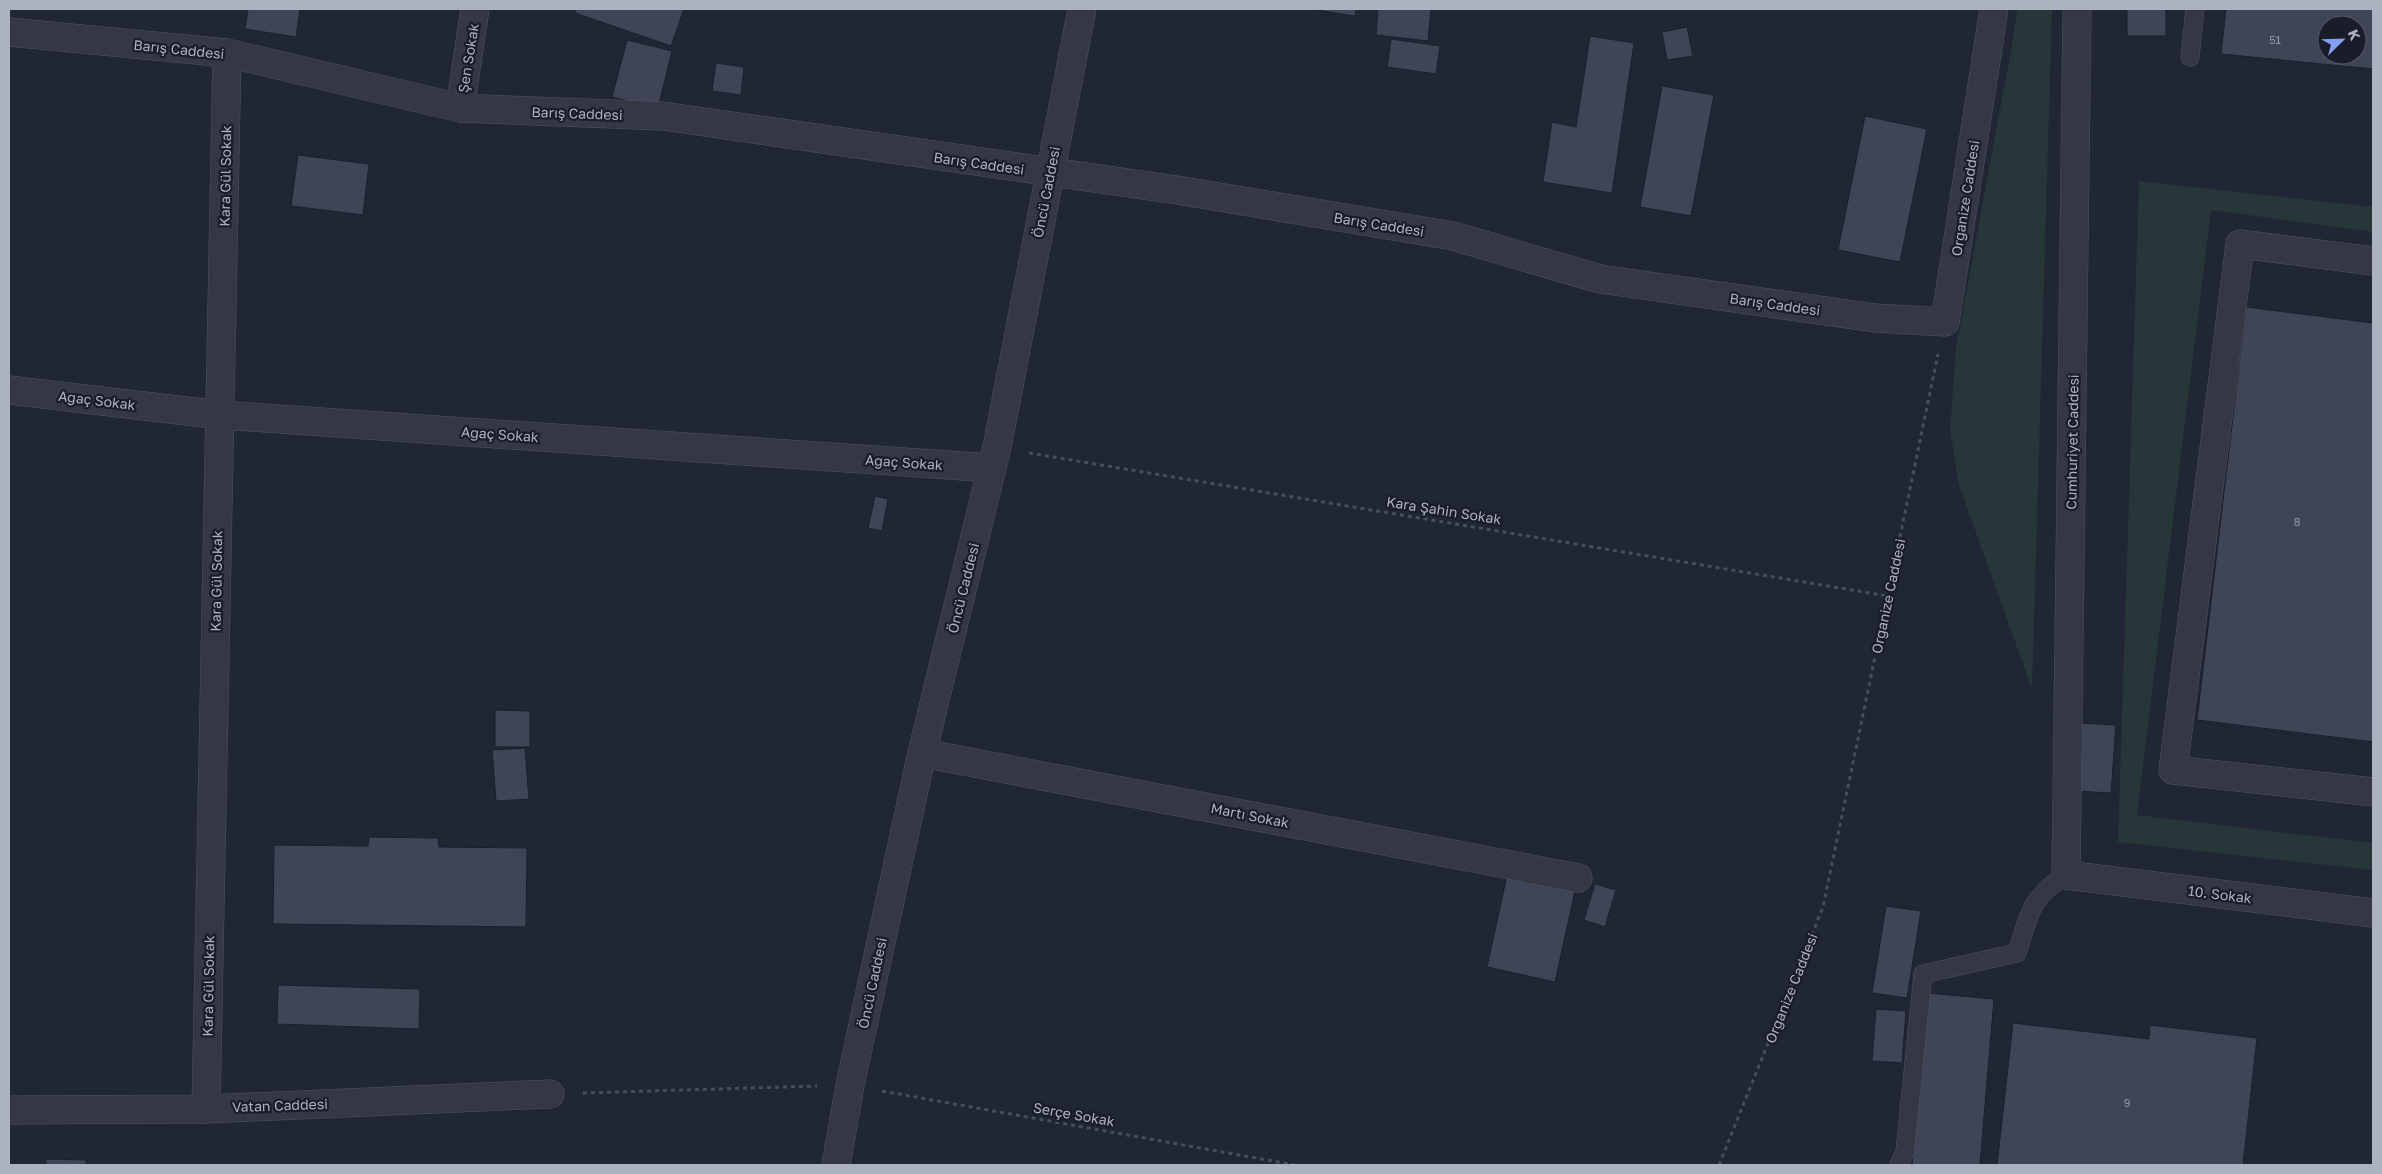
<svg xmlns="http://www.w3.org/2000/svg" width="2382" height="1174" font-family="'Golos Text',sans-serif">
<rect width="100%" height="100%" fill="#202633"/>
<g fill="#263639">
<polygon points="2017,9 2052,9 2032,689 1959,485 1950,429 1956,348 2013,39"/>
<polygon points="2139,181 2373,207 2373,232 2211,210 2137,815 2373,843 2373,870 2118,842"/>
</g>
<g fill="#3f4556" stroke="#1b1f2b" fill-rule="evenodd">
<polygon points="248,9 300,9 296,37 245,29"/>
<polygon points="576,9 684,9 671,46 575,13"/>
<polygon points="1310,9 1356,9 1355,16"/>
<polygon points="1378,9 1431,9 1428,41 1376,35"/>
<rect x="2127" y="9" width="39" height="27"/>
<path d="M2226,9H2373V69L2221,54ZM2327,25H2357V55H2327Z"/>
<polygon points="1687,27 1693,56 1667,60 1662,32"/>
<polygon points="1590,36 1634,43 1612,193 1543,182 1552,122 1576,127"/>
<polygon points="1391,39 1440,46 1436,74 1387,67"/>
<polygon points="627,40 672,51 658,108 612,97"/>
<polygon points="716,63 744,67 741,95 712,91"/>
<polygon points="1662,86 1714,95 1691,216 1640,207"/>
<polygon points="1865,116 1927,129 1900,262 1838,250"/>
<polygon points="298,155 369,164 363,215 291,206"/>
<polygon points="2246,307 2373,323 2373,742 2197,720"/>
<polygon points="875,496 888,499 882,531 868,528"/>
<polygon points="495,710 530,711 530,747 495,747"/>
<polygon points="2080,723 2116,725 2111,793 2075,791"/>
<polygon points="525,748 529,799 496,801 492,750"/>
<polygon points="369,837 438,838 439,847 527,848 526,927 273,924 274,845 368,846"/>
<polygon points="1511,857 1579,873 1555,982 1487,967"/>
<polygon points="1595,884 1616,890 1605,927 1584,920"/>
<polygon points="1886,906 1921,911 1907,998 1872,993"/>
<polygon points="278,985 420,989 419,1029 277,1024"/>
<polygon points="1927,993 1994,999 1980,1165 1912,1165"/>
<polygon points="1876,1009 1906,1011 1902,1063 1872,1061"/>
<polygon points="2013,1023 2149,1039 2150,1025 2257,1038 2243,1165 1997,1165"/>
<polygon points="46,1159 86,1160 86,1165 46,1165"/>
</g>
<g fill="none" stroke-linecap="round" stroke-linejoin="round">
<g stroke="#515562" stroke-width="19">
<g id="service">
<polyline points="2190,57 2195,9"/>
<path d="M1899,1165L1905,1152L1923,974L2017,953C2029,915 2030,897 2066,875"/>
</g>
</g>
<g stroke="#515562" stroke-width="29">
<g id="minor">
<polyline points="460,108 475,9"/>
<polyline points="2373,261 2240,244 2173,770 2373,792"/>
<polyline points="9,390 220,415 992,468"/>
<polyline points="922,753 1578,878"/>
<polyline points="2066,875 2373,913"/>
<polyline points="206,1109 227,53"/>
</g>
</g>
<g stroke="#515562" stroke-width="29">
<g id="tertiary">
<polyline points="9,32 227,53 460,108 663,116 1177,190 1453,236 1600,279 1875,318 1945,322 1994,9"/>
<polyline points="2066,875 2077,9"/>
<polyline points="9,1110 206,1109 550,1094"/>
<polyline points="836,1165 850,1085 922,753 997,447 1082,9"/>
</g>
</g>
<g stroke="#445156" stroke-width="3" stroke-dasharray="4 4" stroke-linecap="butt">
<polyline points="1029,453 1888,596"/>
<polyline points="882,1091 1295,1165"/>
<polyline points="583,1093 817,1086"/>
<polyline points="1719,1165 1823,907 1938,354"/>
</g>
<use href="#service" stroke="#333844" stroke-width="18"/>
<use href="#minor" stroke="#333844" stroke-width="28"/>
<use href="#tertiary" stroke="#333844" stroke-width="28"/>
</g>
<g text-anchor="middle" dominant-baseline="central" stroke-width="4.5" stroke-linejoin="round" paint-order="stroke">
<g font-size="11" fill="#9297a6">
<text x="2275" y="39">51</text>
<text x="2297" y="521">8</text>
<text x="2127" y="1102">9</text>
</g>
<g font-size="14" fill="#adb2c1" stroke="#191d29">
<text transform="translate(179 49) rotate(6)">Barış Caddesi</text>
<text transform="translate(468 58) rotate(-81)">Şen Sokak</text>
<text transform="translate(577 113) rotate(2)">Barış Caddesi</text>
<text transform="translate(979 163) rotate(8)">Barış Caddesi</text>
<text transform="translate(225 176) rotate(-89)">Kara Gül Sokak</text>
<text transform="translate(1046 192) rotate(-79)">Öncü Caddesi</text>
<text transform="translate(1965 198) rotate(-81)">Organize Caddesi</text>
<text transform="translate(1379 224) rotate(9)">Barış Caddesi</text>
<text transform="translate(1775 304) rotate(8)">Barış Caddesi</text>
<text transform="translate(97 400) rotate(7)">Ağaç Sokak</text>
<text transform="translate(500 434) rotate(4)">Ağaç Sokak</text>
<text transform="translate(2072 442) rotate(-89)">Cumhuriyet Caddesi</text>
<text transform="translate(904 462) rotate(4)">Ağaç Sokak</text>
<text transform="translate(1444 510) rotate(9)">Kara Şahin Sokak</text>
<text transform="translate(216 581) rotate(-89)">Kara Gül Sokak</text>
<text transform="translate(963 588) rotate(-76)">Öncü Caddesi</text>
<text transform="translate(1888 596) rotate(-78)">Organize Caddesi</text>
<text transform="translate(1250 815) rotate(11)">Martı Sokak</text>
<text transform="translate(2220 894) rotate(7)">10. Sokak</text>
<text transform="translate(872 983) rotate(-78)">Öncü Caddesi</text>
<text transform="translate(208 986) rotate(-89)">Kara Gül Sokak</text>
<text transform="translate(1791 988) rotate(-68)">Organize Caddesi</text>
<text transform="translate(280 1105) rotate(-2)">Vatan Caddesi</text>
<text transform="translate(1074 1114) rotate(10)">Serçe Sokak</text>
</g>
</g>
<rect width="2382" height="1174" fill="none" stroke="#adb2c1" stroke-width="20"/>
<g transform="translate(2342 40) rotate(67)"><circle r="24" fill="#191d29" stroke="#545966"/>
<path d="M0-4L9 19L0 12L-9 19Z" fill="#859eef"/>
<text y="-8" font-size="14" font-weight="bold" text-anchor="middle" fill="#adb2c1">K</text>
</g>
</svg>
